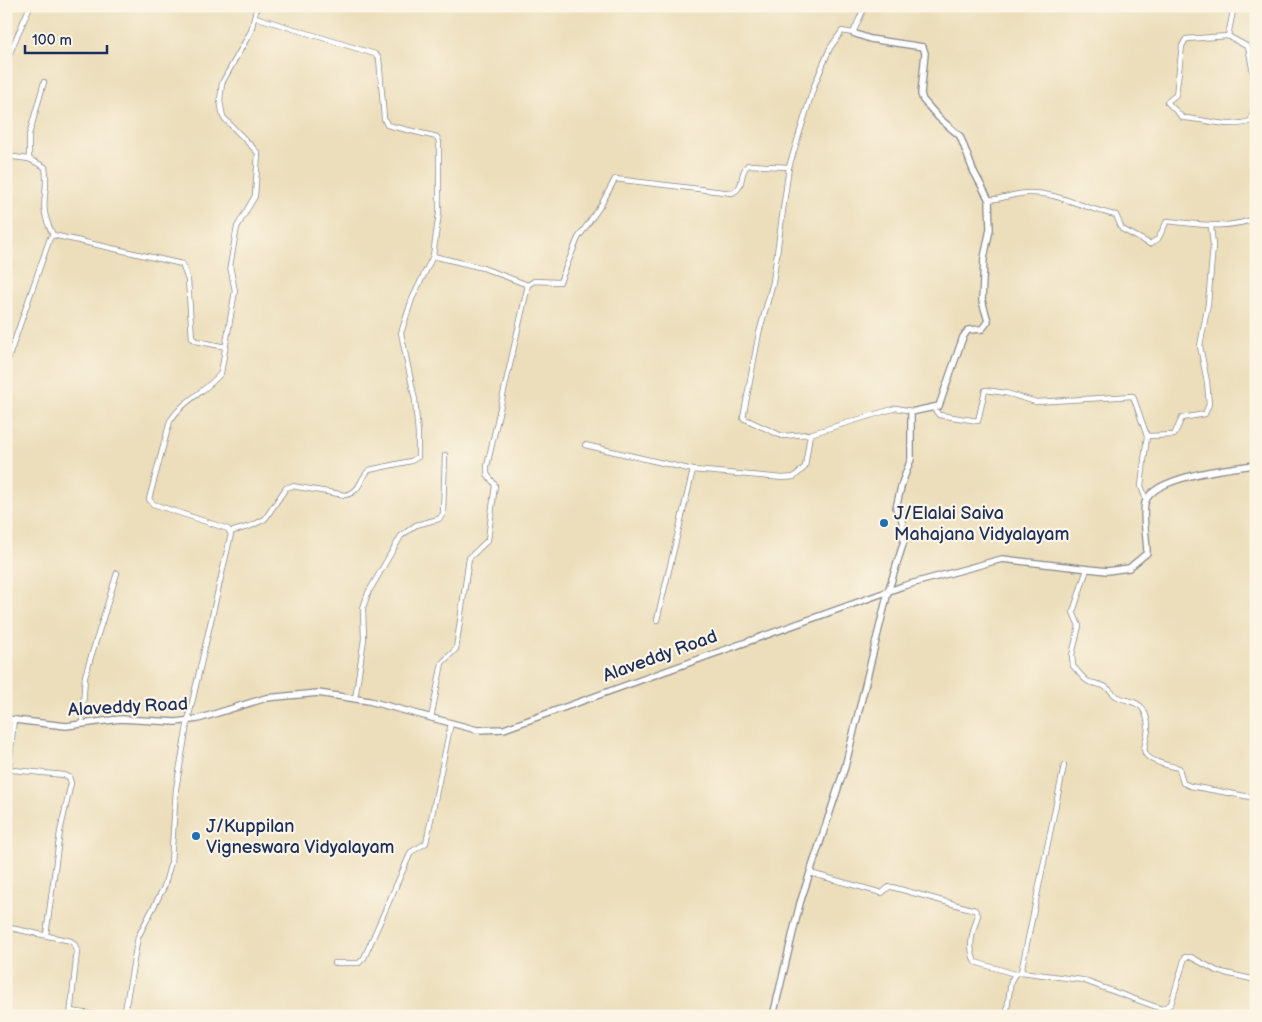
<svg xmlns="http://www.w3.org/2000/svg" width="1262" height="1022" font-family="'Balsamiq Sans',sans-serif">
<rect width="100%" height="100%" fill="#fcf5e5"/>
<filter id="ink" filterUnits="userSpaceOnUse"><feTurbulence type="fractalNoise" baseFrequency=".02" numOctaves="2"/><feDisplacementMap in="SourceGraphic" scale="10" xChannelSelector="R" yChannelSelector="G"/><feConvolveMatrix kernelMatrix="1 2 1 2 8 2 1 2 1" color-interpolation-filters="sRGB"/></filter>
<filter id="wash" filterUnits="userSpaceOnUse"><feTurbulence type="fractalNoise" baseFrequency=".0096" numOctaves="4" result="noise"/><feDisplacementMap in="SourceGraphic" scale="20" xChannelSelector="R" yChannelSelector="G"/><feGaussianBlur stdDeviation="1.12" result="paint"/><feColorMatrix in="noise" values="0 0 0 0 0 0 0 0 0 0 0 0 0 0 0 0 0 1.4 0 .05"/><feComposite in="paint" operator="in"/></filter>
<g filter="url(#wash)">
<rect width="100%" height="100%" fill="#ecdebb"/>
</g>
<g filter="url(#ink)">
<g fill="none" stroke-linecap="round" stroke-linejoin="round">
<g stroke="#84868c" stroke-width="6">
<g id="minor">
<polyline points="865,6 853,33 842,31 830,48 814,86 789,167 773,282 759,333 743,418 782,436 810,434 896,408 912,411"/>
<polyline points="255,17 375,54 379,58 384,118 387,125 437,137 439,142 439,213 433,256 483,268 528,285"/>
<path d="M1228,36L1248,47C1253,70 1258,97 1251,121C1228,129 1207,119 1183,118L1167,102L1176,95L1182,46L1186,39Z"/>
<polyline points="1228,36 1234,6"/>
<polyline points="6,62 30,6"/>
<path d="M6,156L29,159L45,167C50,197 36,202 53,235"/>
<polyline points="29,159 29,135 44,82"/>
<path d="M989,200C1003,199 1015,193 1028,193C1058,192 1087,210 1116,215L1122,229L1150,244L1158,239L1167,221C1196,224 1229,230 1256,218"/>
<polyline points="6,365 50,238 53,235 182,264 188,280 192,338 196,341 226,347"/>
<polyline points="934,409 939,415 978,421 985,390 1006,393 1036,402 1133,396 1147,436 1141,486 1146,500"/>
<polyline points="1147,436 1174,435 1182,418 1205,414 1209,404 1207,382 1200,346 1208,304 1213,246 1211,226"/>
<polyline points="585,445 693,470 783,478 794,477 805,467 810,434"/>
<path d="M230,532L251,526L265,519L286,488L292,486L345,495C361,492 359,480 369,470L411,461L418,457V434L415,400L401,333L412,299L433,256"/>
<path d="M1087,569L1073,612L1079,626L1072,655L1073,666C1078,671 1083,679 1089,682C1095,684 1102,684 1107,688C1110,690 1113,694 1116,696C1124,701 1137,700 1143,709C1162,743 1116,755 1179,768L1183,783L1190,786L1256,798"/>
<polyline points="657,620 693,470"/>
<polyline points="355,699 364,639 363,608 368,593 401,536 416,525 439,519 443,514 445,455"/>
<path d="M431,718L442,663L456,649L469,558L488,540L495,485L487,474V466L528,285L534,281L560,282L578,238L601,205L615,179L732,193C746,187 738,174 748,165L789,167"/>
<polyline points="14,719 9,768 13,770 64,775 69,777 71,783 60,832 46,935"/>
<polyline points="82,724 85,676 117,573"/>
<path d="M810,873L882,893L889,887H892L975,910L978,915C973,931 967,946 975,962L1015,974"/>
<polyline points="6,927 71,941 75,945 77,951 70,1016"/>
<polyline points="334,963 359,963 364,958 411,852 426,843 451,723"/>
<polyline points="1021,972 1064,766"/>
<polyline points="71,1011 103,1016"/>
<path d="M124,1016L138,937L164,887L171,862L176,789L188,720L231,534L228,529L153,504L149,499L170,421C183,400 206,392 221,373L235,291L230,266L237,227L255,196L258,153L223,117L220,101L222,83L251,31L257,6"/>
<polyline points="1006,1016 1011,981 1015,974 1021,972 1082,980 1162,1009"/>
<polyline points="1156,1016 1162,1009 1171,1004 1185,957 1191,957 1217,971 1256,980"/>
</g>
</g>
<g stroke="#84868c" stroke-width="8">
<g id="tertiary">
<path d="M6,719L66,726L120,719L176,722L198,719L266,698L318,693L369,701L477,730L504,729L903,586L1002,559L1107,571L1129,568L1147,553C1147,539 1142,515 1145,503C1152,476 1232,468 1256,465"/>
<polyline points="773,1016 800,903 845,767 888,592 904,541 902,520 896,508 902,483 911,459 911,412 939,406 963,337 968,330 982,329 988,321 982,301 984,258 990,229 989,200 973,170 960,136 939,118 923,100 921,94 925,53 923,47 870,39 853,33"/>
</g>
</g>
<use href="#minor" stroke="#fff" stroke-width="4.5"/>
<use href="#tertiary" stroke="#fff" stroke-width="5.5"/>
</g>
</g>
<g fill="#1f6fb2" stroke="#fcf5e5" stroke-width="2">
<circle cx="884" cy="523" r="5"/>
<circle cx="196" cy="836" r="5"/>
</g>
<g text-anchor="middle" dominant-baseline="central" stroke-width="4.5" stroke-linejoin="round" paint-order="stroke">
<g font-size="18" fill="#1b2f5e" stroke="#fcf5e5" text-anchor="start">
<text x="894" y="513">J/Elalai Saiva<tspan x="894" dy="21">Mahajana Vidyalayam</tspan></text>
<text x="206" y="826">J/Kuppilan<tspan x="206" dy="21">Vigneswara Vidyalayam</tspan></text>
</g>
<g font-size="18" fill="#1b2f5e" stroke="#fcf5e5">
<text transform="translate(660 656) rotate(-20)">Alaveddy Road</text>
<text transform="translate(128 707) rotate(-3)">Alaveddy Road</text>
</g>
</g>
<rect width="1262" height="1022" fill="none" stroke="#fcf5e5" stroke-width="25"/>
<path d="M25 45v8h82v-8" fill="none" stroke="#1b2f5e" stroke-width="2.5"/>
<text x="32" y="45" font-size="15" fill="#1b2f5e" stroke="#fcf5e5" stroke-width="4" paint-order="stroke">100 m</text>
</svg>
